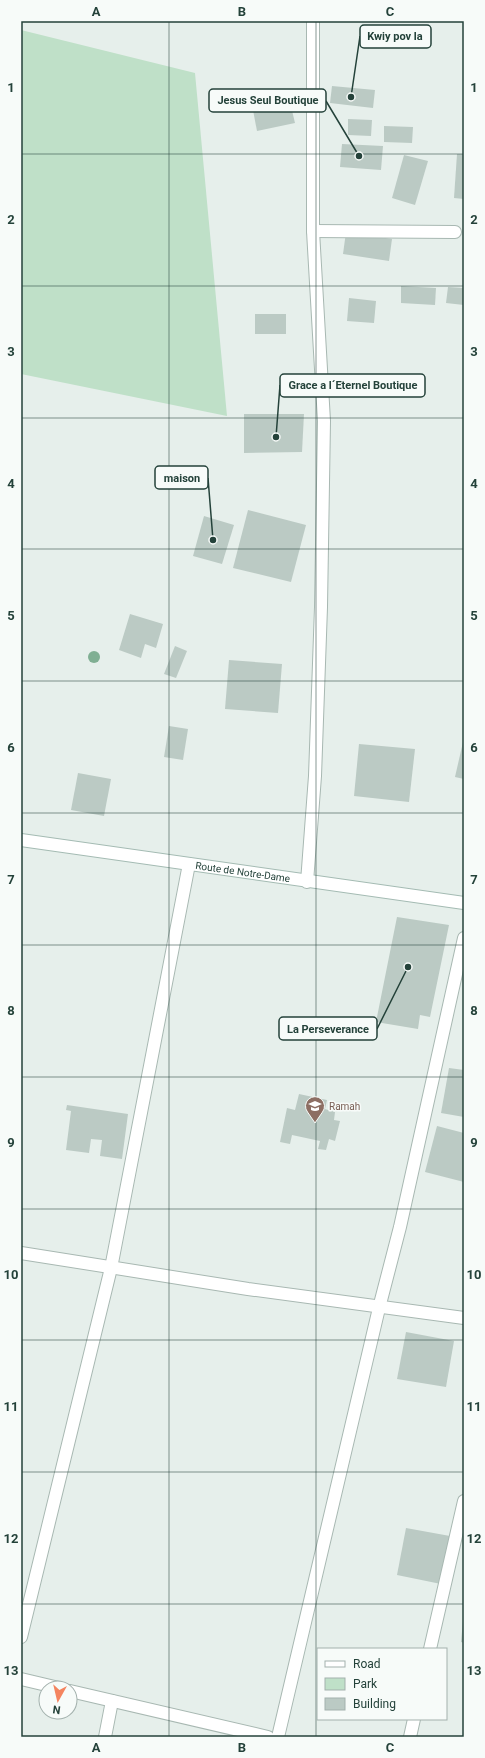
<svg xmlns="http://www.w3.org/2000/svg" width="485" height="1758" font-family="Roboto,sans-serif">
<rect width="100%" height="100%" fill="#e6efeb"/>
<polygon fill="#bfe0c8" points="21,30 195,73 227,416 21,374"/>
<g fill="#bbcac4">
<polygon points="332,86 375,90 373,108 330,103"/>
<polygon points="289,98 295,123 257,131 252,105"/>
<polygon points="348,119 372,120 371,136 348,135"/>
<polygon points="384,126 413,127 412,143 384,142"/>
<polygon points="342,144 383,146 381,170 340,167"/>
<polygon points="457,154 464,154 464,199 454,198"/>
<polygon points="404,155 428,161 415,205 392,198"/>
<polygon points="346,232 392,239 389,261 343,254"/>
<polygon points="401,286 436,288 435,305 401,303"/>
<polygon points="448,287 464,288 464,305 446,303"/>
<polygon points="349,298 376,301 374,323 347,321"/>
<rect x="255" y="314" width="31" height="20"/>
<polygon points="244,414 304,414 302,452 244,453"/>
<polygon points="248,510 306,525 291,582 233,568"/>
<polygon points="204,516 234,525 222,564 193,556"/>
<polygon points="130,614 163,624 156,648 145,644 141,658 119,650"/>
<polygon points="175,646 187,651 176,678 164,674"/>
<polygon points="229,660 282,664 278,713 225,709"/>
<polygon points="169,726 188,729 183,760 164,757"/>
<polygon points="463,742 464,742 464,779 455,777"/>
<polygon points="359,744 415,749 409,802 354,796"/>
<polygon points="78,773 111,779 104,816 71,810"/>
<polygon points="397,917 449,925 430,1017 420,1015 418,1029 376,1022"/>
<polygon points="449,1068 464,1070 464,1117 441,1113"/>
<polygon points="299,1094 327,1100 325,1109 335,1112 334,1120 340,1121 335,1141 329,1139 326,1150 318,1149 320,1141 292,1135 290,1144 280,1142 287,1108 295,1110"/>
<polygon points="67,1105 128,1114 122,1159 100,1156 102,1140 91,1139 89,1153 66,1150 71,1111 66,1110"/>
<polygon points="437,1126 464,1133 464,1182 425,1172"/>
<polygon points="406,1332 454,1341 446,1387 397,1379"/>
<polygon points="406,1528 450,1536 441,1584 397,1575"/>
<polygon points="463,1621 464,1622 464,1643 461,1642"/>
</g>
<g fill="none" stroke-linecap="round" stroke-linejoin="round">
<g stroke="#a8b8b2" stroke-width="14">
<g id="street">
<polyline points="313,231 455,232"/>
<polyline points="307,882 315,776 321,607 324,421 313,231 313,21"/>
<polyline points="21,1253 248,1289 464,1318"/>
<polyline points="21,1637 111,1268 189,864"/>
<polyline points="430,1649 464,1501"/>
<polyline points="21,1679 59,1688"/>
<polyline points="70,1691 268,1737"/>
<polyline points="105,1737 112,1701"/>
<polyline points="278,1737 379,1308 400,1227 464,938"/>
<polyline points="410,1737 414,1719"/>
</g>
</g>
<g stroke="#a4bbb3" stroke-width="14">
<g id="secondary">
<path id="s1" d="M21,840L464,903"/>
</g>
</g>
<use href="#street" stroke="#fff" stroke-width="12"/>
<use href="#secondary" stroke="#fff" stroke-width="12"/>
</g>
<circle fill="#80af93" cx="94" cy="657" r="6"/>
<path fill="none" stroke="#24423a" stroke-width="1" stroke-opacity="0.55" d="M169,21V1737M316,21V1737M21,154H464M21,286H464M21,418H464M21,549H464M21,681H464M21,813H464M21,945H464M21,1077H464M21,1209H464M21,1340H464M21,1472H464M21,1604H464"/>
<defs>
<g id="school-pin" transform="scale(1)"><path d="M0 17L-7.5 6A9.5 9.5 0 1 1 7.5 6Z" fill="#8d6e63" stroke="#f7fbf9"/><path d="M0-5L7-2L0 1L-7-2ZM-4 1L0 2.5L4 1V4Q0 6-4 4Z" fill="#fff"/></g>
</defs>
<g fill-rule="evenodd">
<use href="#school-pin" x="315" y="1106"/>
</g>
<g text-anchor="middle" dominant-baseline="central" stroke-width="3" stroke-linejoin="round" paint-order="stroke">
<g font-size="10" fill="#24423a" stroke="#f7fbf9">
<text stroke="none"><textPath href="#s1" startOffset="224">Route de Notre-Dame</textPath></text>
</g>
<g font-size="10" fill="#785e54" stroke="#f7fbf9" text-anchor="start">
<text x="329" y="1106">Ramah</text>
</g>
</g>
<path fill="none" stroke="#24423a" stroke-width="1.5" d="M351 97L360 36M359 156L326 101M276 437L280 385M213 540L208 478M408 967L377 1029"/>
<g fill="#24423a" stroke="#f7fbf9" stroke-width="1.5">
<circle cx="351" cy="97" r="4"/>
<circle cx="359" cy="156" r="4"/>
<circle cx="276" cy="437" r="4"/>
<circle cx="213" cy="540" r="4"/>
<circle cx="408" cy="967" r="4"/>
</g>
<g fill="#f7fbf9" stroke="#24423a" stroke-width="1.5">
<rect x="360" y="25" width="71" height="23" rx="4"/>
<rect x="209" y="89" width="117" height="23" rx="4"/>
<rect x="280" y="374" width="145" height="23" rx="4"/>
<rect x="155" y="466" width="53" height="23" rx="4"/>
<rect x="279" y="1017" width="98" height="23" rx="4"/>
</g>
<g font-size="11" text-anchor="middle" font-weight="bold" fill="#24423a">
<text x="395" y="40">Kwiy pov la</text>
<text x="268" y="104">Jesus Seul Boutique</text>
<text x="353" y="389">Grace a l´Eternel Boutique</text>
<text x="182" y="482">maison</text>
<text x="328" y="1033">La Perseverance</text>
</g>
<rect width="485" height="1758" fill="none" stroke="#f7fbf9" stroke-width="44"/>
<rect x="317" y="1648" width="130" height="72" fill="#f7fbf9" stroke="#a3b1ad"/>
<rect x="325" y="1661" width="20" height="6" fill="#ffffff" stroke="#a3b1ad"/>
<text x="353" y="1668" font-size="12" fill="#24423a">Road</text>
<rect x="325" y="1678" width="20" height="12" fill="#bfe0c8" stroke="#a3b1ad"/>
<text x="353" y="1688" font-size="12" fill="#24423a">Park</text>
<rect x="325" y="1698" width="20" height="12" fill="#bbcac4" stroke="#a3b1ad"/>
<text x="353" y="1708" font-size="12" fill="#24423a">Building</text>
<g transform="translate(58 1700) rotate(188)"><circle r="19" fill="#f7fbf9" stroke="#a3b1ad"/>
<path d="M0-3L7 15L0 10L-7 15Z" fill="#f4845f"/>
<text y="-6" font-size="11" font-weight="bold" text-anchor="middle" fill="#24423a">N</text>
</g>
<rect x="22" y="22" width="441" height="1714" fill="none" stroke="#24423a" stroke-width="1.5"/>
<g font-size="13" text-anchor="middle" font-weight="bold" fill="#24423a">
<text x="96" y="16">A</text>
<text x="242" y="16">B</text>
<text x="390" y="16">C</text>
<text x="11" y="92">1</text>
<text x="474" y="92">1</text>
<text x="11" y="224">2</text>
<text x="474" y="224">2</text>
<text x="11" y="356">3</text>
<text x="474" y="356">3</text>
<text x="11" y="488">4</text>
<text x="474" y="488">4</text>
<text x="11" y="620">5</text>
<text x="474" y="620">5</text>
<text x="11" y="752">6</text>
<text x="474" y="752">6</text>
<text x="11" y="884">7</text>
<text x="474" y="884">7</text>
<text x="11" y="1015">8</text>
<text x="474" y="1015">8</text>
<text x="11" y="1147">9</text>
<text x="474" y="1147">9</text>
<text x="11" y="1279">10</text>
<text x="474" y="1279">10</text>
<text x="11" y="1411">11</text>
<text x="474" y="1411">11</text>
<text x="11" y="1543">12</text>
<text x="474" y="1543">12</text>
<text x="11" y="1675">13</text>
<text x="474" y="1675">13</text>
<text x="96" y="1752">A</text>
<text x="242" y="1752">B</text>
<text x="390" y="1752">C</text>
</g>
</svg>
